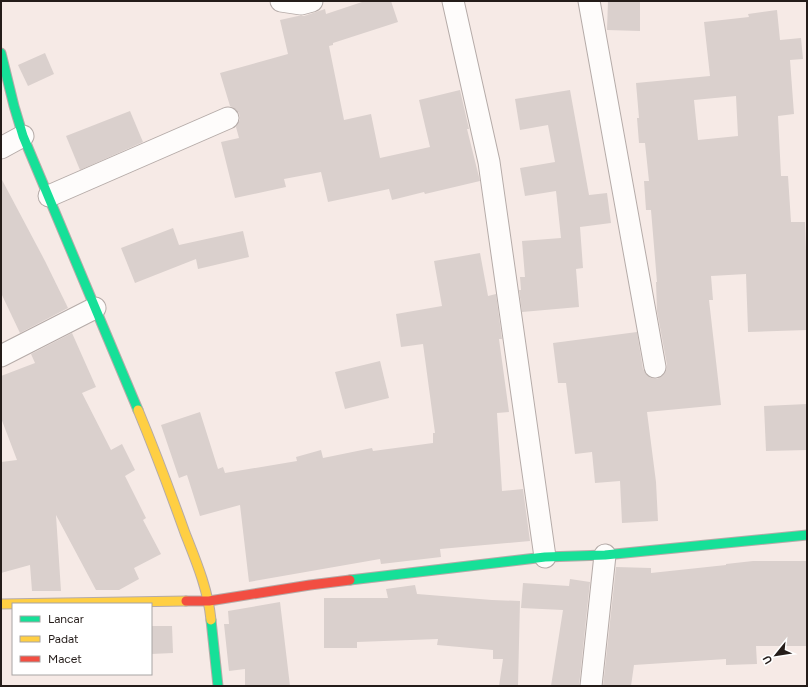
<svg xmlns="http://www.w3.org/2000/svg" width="808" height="687" font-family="Figtree,sans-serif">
<rect width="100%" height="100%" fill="#f6eae6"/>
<g fill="#dad0cd" fill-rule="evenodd">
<polygon points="365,1 391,1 398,22 333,43 333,45 329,46 344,120 371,114 380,158 430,147 419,100 460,90 469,129 467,129 480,181 425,194 424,192 392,200 389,189 328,202 321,172 284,179 286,187 235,198 221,142 239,138 236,127 240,119 239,113 235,109 230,106 220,73 288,54 280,20 298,16 304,16 325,9 326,14"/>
<polygon points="608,1 640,1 640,31 607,30"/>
<path d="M777,10L780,40L801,38L803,59L790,60L794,114L778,116L781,176H788L791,222H805L806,251H807V330L748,332L746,274L711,276L713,300H709L721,405L647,412L656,482L658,521L622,523L620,481L595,483L592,452L575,454L566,383H558L553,343L637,332L643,369L646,374L651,378L657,379L662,376L666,371L667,365L657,311L656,282H657L651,210H646L644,181H649L645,143H639L637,118H639L636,83L710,76L704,22L749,17L748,14ZM736,96L738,136L698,140L694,100Z"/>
<polygon points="45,53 54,74 28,86 18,65"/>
<polygon points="570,90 589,195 607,193 611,223 580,227 583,268 576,269 579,307 522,312 519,290 521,290 520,277 525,277 522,241 561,238 556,191 525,196 520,168 555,162 548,125 520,130 515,99"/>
<polygon points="130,111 143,142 80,170 66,136"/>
<polygon points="1,178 45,261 68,308 20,333 1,293"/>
<polygon points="173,228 179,245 243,231 249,257 198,269 196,259 135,283 121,248"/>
<polygon points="480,253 488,296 496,294 502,339 499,339 509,412 497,413 502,491 523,489 530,541 440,549 441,557 381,564 380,559 249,582 240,505 200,516 187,475 179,478 161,425 200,412 218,469 223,467 225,473 297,461 296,457 321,450 323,458 372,448 373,451 433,443 433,433 435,433 423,344 401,347 396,314 442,306 434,261"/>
<polygon points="72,333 96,387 82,393 111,450 122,444 135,470 125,476 146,518 143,520 161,554 134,568 139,579 119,590 96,590 56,515 61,591 32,591 30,565 1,573 1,462 17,460 1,418 1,376 35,363 31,354"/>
<polygon points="380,361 389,398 345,409 335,372"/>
<polygon points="807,404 807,450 766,451 764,406"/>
<polygon points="753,561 807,561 807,646 756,646 757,664 726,665 726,659 634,665 631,686 603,686 616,567 651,568 651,573 726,565 726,564"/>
<polygon points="570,579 590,582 579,686 551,686 563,610 521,608 523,583 569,586"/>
<polygon points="415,585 417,594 492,600 520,601 518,686 499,686 503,659 493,659 493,650 437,645 438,639 357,642 357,648 324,648 324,598 388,598 386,589"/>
<polygon points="280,602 290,686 245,686 245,669 229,671 224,624 229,624 228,611"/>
<polygon points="151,626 172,626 173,653 151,654"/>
</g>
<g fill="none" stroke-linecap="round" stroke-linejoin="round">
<g stroke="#b5aba8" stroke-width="23">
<g id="street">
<polyline points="281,1 301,4 312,1"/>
<polyline points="453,1 489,162 545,557"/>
<polyline points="589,1 655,367"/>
<polyline points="1,148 23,136"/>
<polyline points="49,196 228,118"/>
<polyline points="1,356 95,308"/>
<polyline points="591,686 605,555"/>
</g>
</g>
<g stroke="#b5aba8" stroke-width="11">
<g id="fast">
<polyline points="1,53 14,106 23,136 138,410"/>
<polyline points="350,580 545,557 605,555 807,535"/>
<polyline points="211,620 218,686"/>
</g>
</g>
<g stroke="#b5aba8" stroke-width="11">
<g id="slow">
<path d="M138,410C155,451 170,491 185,533C196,561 208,589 211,620"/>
<polyline points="1,604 186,601"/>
</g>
</g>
<g stroke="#b5aba8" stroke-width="11">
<polyline id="jam" points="186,601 209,601 310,585 350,580"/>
</g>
<use href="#street" stroke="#fefcfb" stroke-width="21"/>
<use href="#fast" stroke="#16e098" stroke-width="9"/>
<use href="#slow" stroke="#ffcf43" stroke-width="9"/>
<use href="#jam" stroke="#f24e42" stroke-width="9"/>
</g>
<rect width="808" height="687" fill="none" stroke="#241c19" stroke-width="4"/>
<rect x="12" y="603" width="140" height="72" fill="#ffffff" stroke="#a7a4a3"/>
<rect x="20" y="616" width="20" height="6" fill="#16e098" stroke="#a7a4a3"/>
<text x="48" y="623" font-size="12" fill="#241c19">Lancar</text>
<rect x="20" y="636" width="20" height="6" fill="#ffcf43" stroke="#a7a4a3"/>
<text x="48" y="643" font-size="12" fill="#241c19">Padat</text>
<rect x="20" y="656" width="20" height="6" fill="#f24e42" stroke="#a7a4a3"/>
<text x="48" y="663" font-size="12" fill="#241c19">Macet</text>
<g transform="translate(776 655) rotate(240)" stroke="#ffffff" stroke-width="3" paint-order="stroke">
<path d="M0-3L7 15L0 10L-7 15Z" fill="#241c19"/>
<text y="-6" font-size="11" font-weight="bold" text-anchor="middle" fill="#241c19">U</text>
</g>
</svg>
